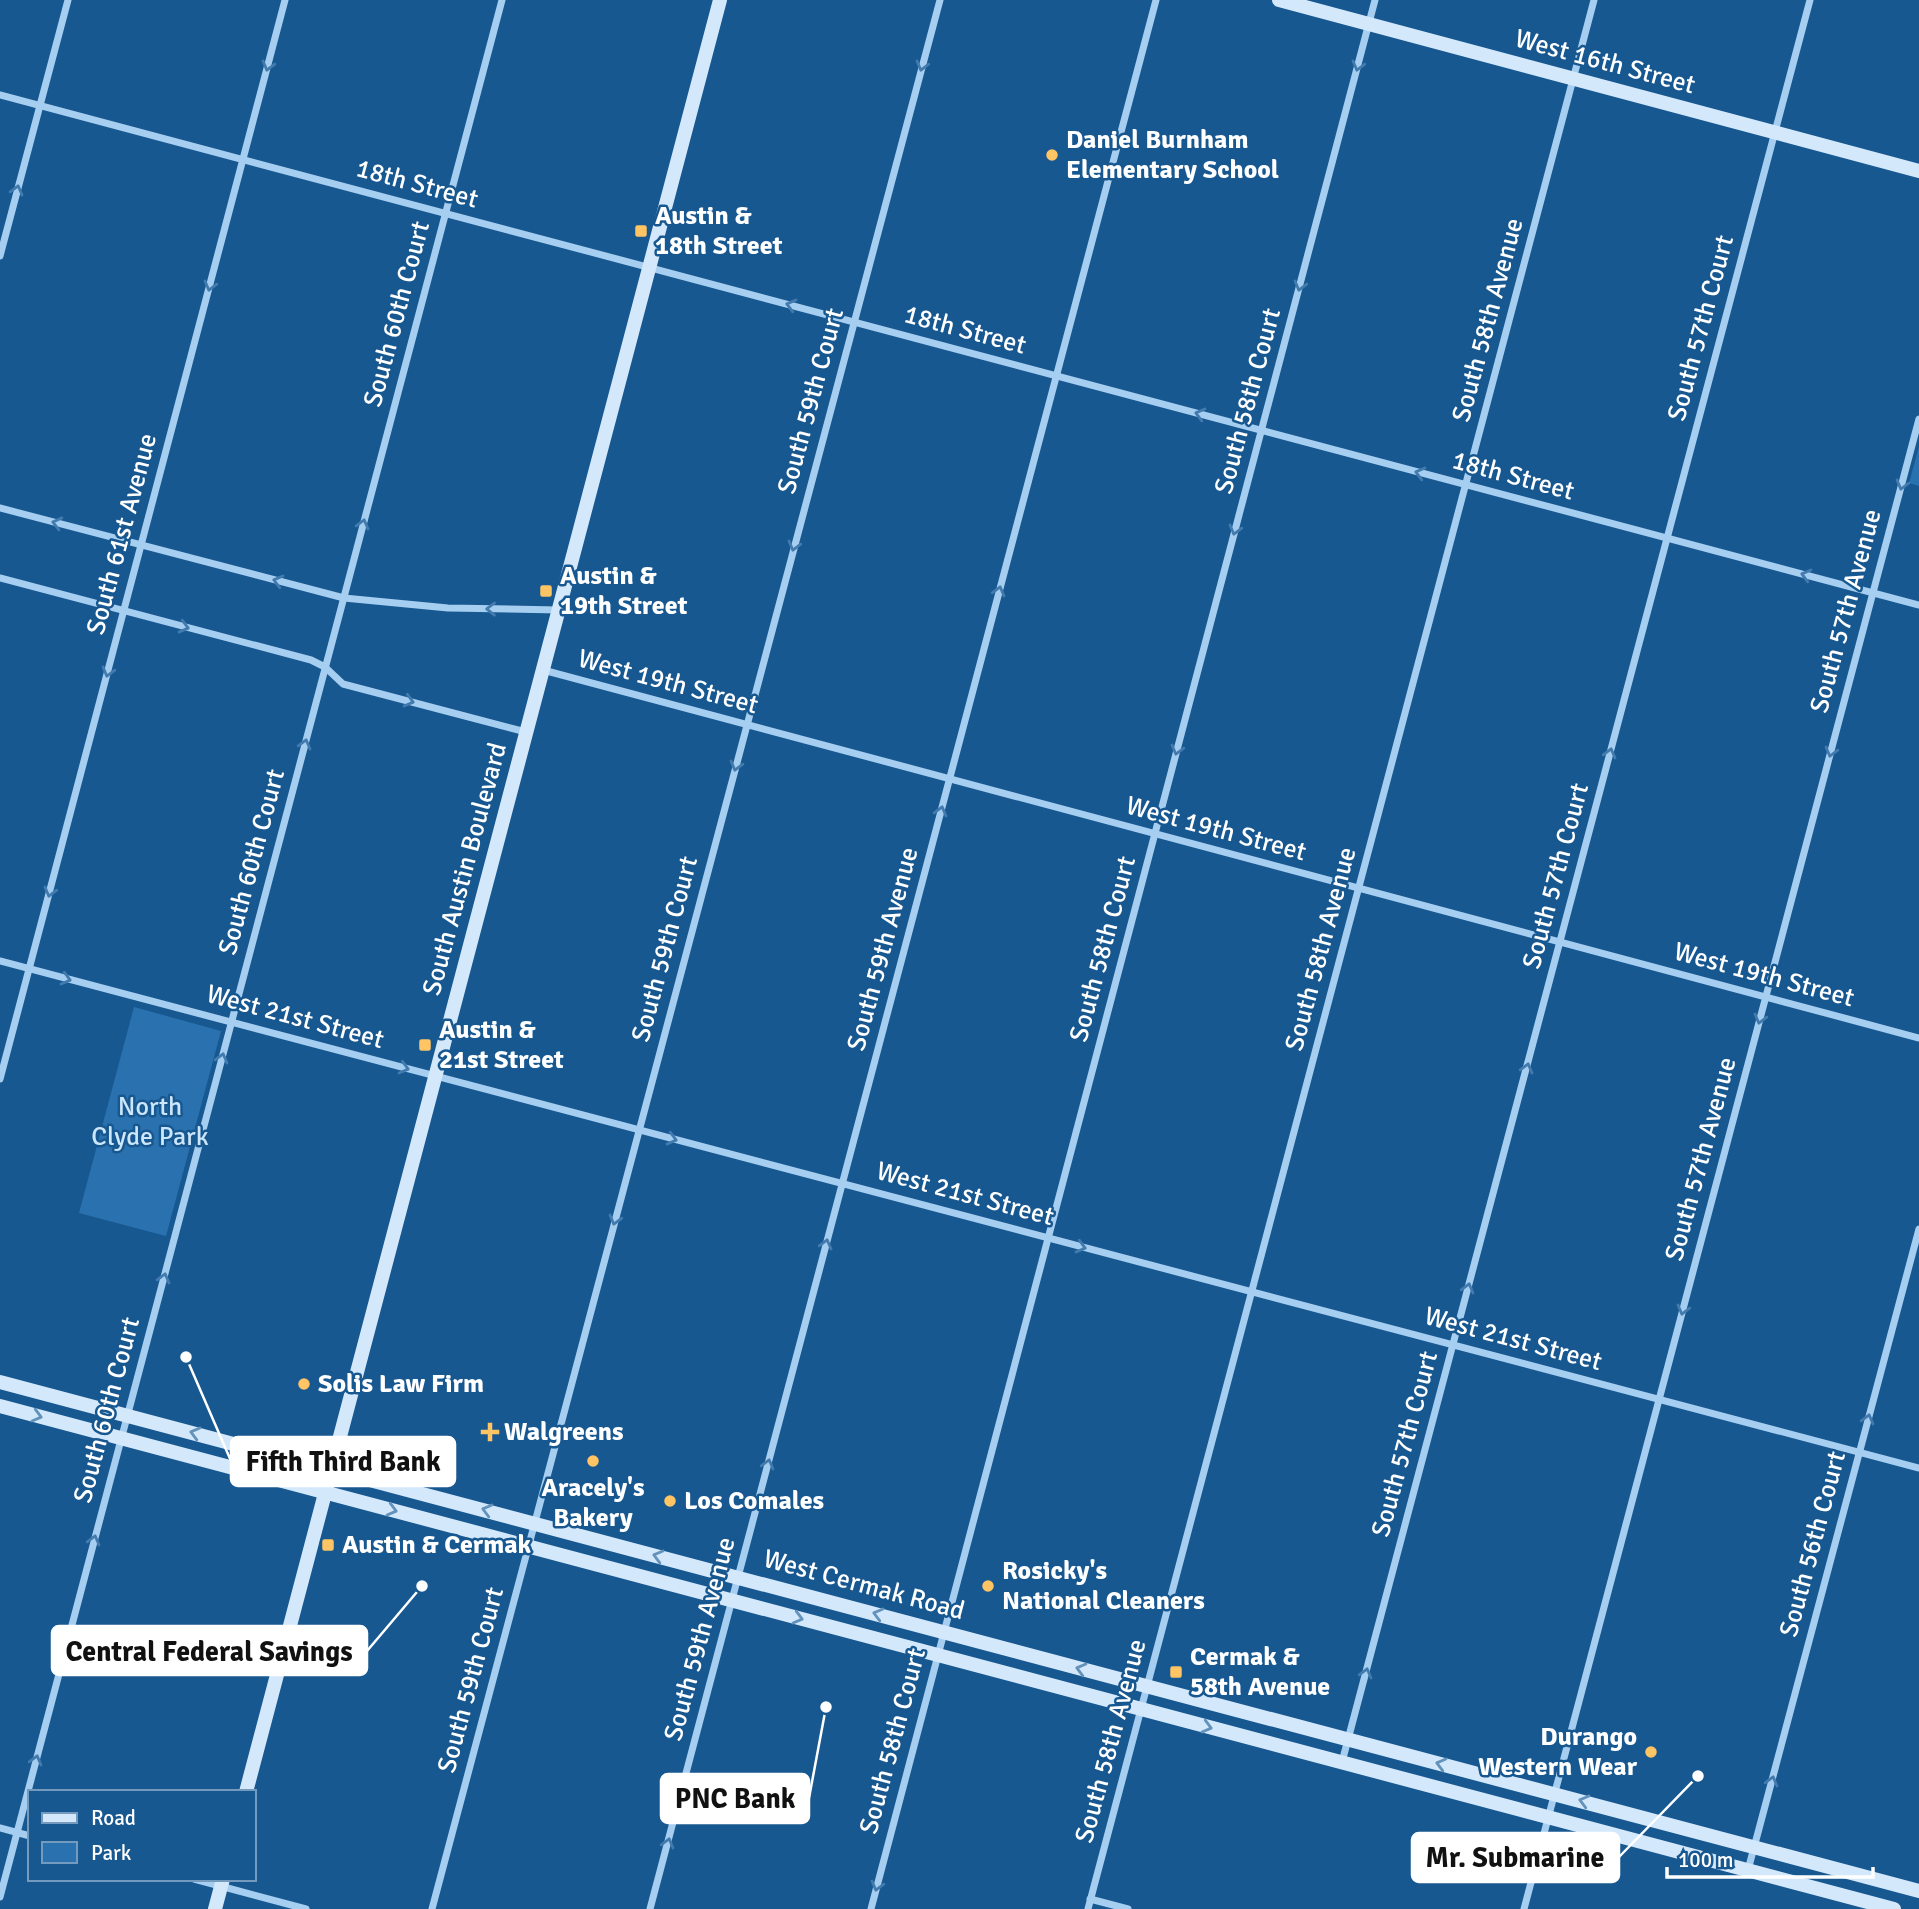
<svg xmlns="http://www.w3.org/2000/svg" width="1919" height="1909" font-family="Signika,sans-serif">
<rect width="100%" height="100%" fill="#185891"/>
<g fill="#2a72af">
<polygon points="1919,447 1919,486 1909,483"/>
<polygon points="134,1007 221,1031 166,1236 79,1213"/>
</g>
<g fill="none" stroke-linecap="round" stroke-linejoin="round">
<g stroke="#a6cef0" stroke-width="7">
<polyline points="0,95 1919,605"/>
<polyline points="0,256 68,0"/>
<polyline points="0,508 344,598 448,608 559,610"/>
<polyline points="0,578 311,660 325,667 343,684 526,732"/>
<polyline points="543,670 1919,1038"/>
<polyline points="0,961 1919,1468"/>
<polyline points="0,1079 285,0"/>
<polyline points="1342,1762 1810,0"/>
<polyline points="0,1828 30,1836"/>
<polyline points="1748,1870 1919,1229"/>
<polyline points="194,1879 306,1909"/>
<polyline points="0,1897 502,0"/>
<polyline points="1090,1899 1128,1909"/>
<polyline points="432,1909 940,0"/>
<polyline points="650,1909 1156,0"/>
<polyline points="871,1909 1375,0"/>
<polyline points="1088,1909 1594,0"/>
<polyline points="1524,1909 1919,419"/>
</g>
<g stroke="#d4e8fb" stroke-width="14">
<polyline points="1279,0 1919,171"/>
<polyline points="0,1382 1919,1891"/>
<polyline points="0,1406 1894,1909"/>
<polyline points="246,1792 720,0"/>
<polyline points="215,1909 223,1879"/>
</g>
</g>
<defs><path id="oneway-chevron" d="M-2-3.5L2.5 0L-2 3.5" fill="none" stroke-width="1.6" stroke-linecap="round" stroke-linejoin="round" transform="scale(1.75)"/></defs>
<g stroke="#437bae">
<use href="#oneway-chevron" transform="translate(268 66) rotate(105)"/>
<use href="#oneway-chevron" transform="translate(922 66) rotate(105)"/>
<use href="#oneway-chevron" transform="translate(1358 66) rotate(105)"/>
<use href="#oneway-chevron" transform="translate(17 190) rotate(-75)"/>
<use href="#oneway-chevron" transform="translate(210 286) rotate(105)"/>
<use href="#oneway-chevron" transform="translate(1300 286) rotate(105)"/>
<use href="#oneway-chevron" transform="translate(791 305) rotate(-165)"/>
<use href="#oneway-chevron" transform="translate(1200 414) rotate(-165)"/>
<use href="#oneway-chevron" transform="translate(1420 473) rotate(-165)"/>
<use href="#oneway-chevron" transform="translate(1902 485) rotate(105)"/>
<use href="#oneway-chevron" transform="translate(57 523) rotate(-166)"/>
<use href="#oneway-chevron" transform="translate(363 524) rotate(-75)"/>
<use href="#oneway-chevron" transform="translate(1235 530) rotate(105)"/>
<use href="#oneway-chevron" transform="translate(794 546) rotate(105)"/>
<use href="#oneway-chevron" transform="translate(1806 575) rotate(-165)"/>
<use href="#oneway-chevron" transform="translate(278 581) rotate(-165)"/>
<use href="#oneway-chevron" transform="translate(999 591) rotate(-75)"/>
<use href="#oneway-chevron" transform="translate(491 609) rotate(-179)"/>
<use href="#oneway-chevron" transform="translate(184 627) rotate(15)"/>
<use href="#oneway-chevron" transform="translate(108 672) rotate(105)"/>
<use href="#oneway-chevron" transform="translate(409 701) rotate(15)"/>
<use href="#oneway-chevron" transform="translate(305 744) rotate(-75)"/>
<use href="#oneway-chevron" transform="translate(1177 750) rotate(105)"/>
<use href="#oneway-chevron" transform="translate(1831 752) rotate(105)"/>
<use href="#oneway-chevron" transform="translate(1610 753) rotate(-75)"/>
<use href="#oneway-chevron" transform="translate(736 766) rotate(105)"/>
<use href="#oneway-chevron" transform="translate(941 811) rotate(-75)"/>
<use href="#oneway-chevron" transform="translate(50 892) rotate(105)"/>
<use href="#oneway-chevron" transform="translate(66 979) rotate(15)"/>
<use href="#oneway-chevron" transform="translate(1760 1019) rotate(105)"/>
<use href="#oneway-chevron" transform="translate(222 1058) rotate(-75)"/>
<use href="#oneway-chevron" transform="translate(404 1068) rotate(15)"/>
<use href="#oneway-chevron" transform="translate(1527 1068) rotate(-75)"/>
<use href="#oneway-chevron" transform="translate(672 1139) rotate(15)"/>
<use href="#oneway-chevron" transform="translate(615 1220) rotate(105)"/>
<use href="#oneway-chevron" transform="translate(826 1244) rotate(-75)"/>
<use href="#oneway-chevron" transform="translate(1081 1247) rotate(15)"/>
<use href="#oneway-chevron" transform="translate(164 1278) rotate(-75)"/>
<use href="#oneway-chevron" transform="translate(1468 1288) rotate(-75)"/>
<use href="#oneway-chevron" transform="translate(1683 1310) rotate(105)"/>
<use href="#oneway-chevron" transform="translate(1868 1419) rotate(-75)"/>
<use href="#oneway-chevron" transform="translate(768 1464) rotate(-75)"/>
<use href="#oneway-chevron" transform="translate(94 1540) rotate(-75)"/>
<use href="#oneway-chevron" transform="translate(1366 1673) rotate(-75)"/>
<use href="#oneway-chevron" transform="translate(36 1760) rotate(-75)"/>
<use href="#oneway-chevron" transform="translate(1772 1781) rotate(-75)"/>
<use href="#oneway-chevron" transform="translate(668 1843) rotate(-75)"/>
<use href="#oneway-chevron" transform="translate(877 1886) rotate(105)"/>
</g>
<g stroke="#6392bb">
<use href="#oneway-chevron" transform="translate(37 1416) rotate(15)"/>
<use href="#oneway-chevron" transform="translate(195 1433) rotate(-165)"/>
<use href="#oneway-chevron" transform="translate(392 1510) rotate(15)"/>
<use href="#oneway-chevron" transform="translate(487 1510) rotate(-165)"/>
<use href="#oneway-chevron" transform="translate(658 1556) rotate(-165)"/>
<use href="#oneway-chevron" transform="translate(878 1614) rotate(-165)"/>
<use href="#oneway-chevron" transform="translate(798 1618) rotate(15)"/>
<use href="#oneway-chevron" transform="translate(1081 1669) rotate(-165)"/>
<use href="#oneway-chevron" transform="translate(1207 1727) rotate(15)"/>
<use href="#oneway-chevron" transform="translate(1441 1764) rotate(-165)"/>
<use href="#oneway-chevron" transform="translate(1584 1801) rotate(-165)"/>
</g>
<g fill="#ffc464" stroke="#185891" stroke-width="2.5">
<circle cx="1052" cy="155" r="7"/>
<rect x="634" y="224" width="14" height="14" rx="3.5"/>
<rect x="539" y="584" width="14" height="14" rx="3.5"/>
<rect x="418" y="1038" width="14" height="14" rx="3.5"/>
<circle cx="304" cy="1384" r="7"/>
<path d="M486.5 1421.5h7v7h7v7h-7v7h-7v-7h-7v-7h7z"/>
<circle cx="593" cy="1461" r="7"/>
<circle cx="670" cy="1501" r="7"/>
<rect x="321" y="1538" width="14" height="14" rx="3.5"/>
<circle cx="988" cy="1586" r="7"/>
<rect x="1169" y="1665" width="14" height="14" rx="3.5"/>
<circle cx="1651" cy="1752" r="7"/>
</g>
<g text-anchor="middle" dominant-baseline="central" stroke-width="5" stroke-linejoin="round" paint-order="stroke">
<g font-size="26" fill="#fff" stroke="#185891">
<text transform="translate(1605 62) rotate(15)">West 16th Street</text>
<text transform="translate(417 184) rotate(15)">18th Street</text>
<text transform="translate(397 314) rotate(-75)">South 60th Court</text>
<text transform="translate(1488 320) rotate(-75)">South 58th Avenue</text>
<text transform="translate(1701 328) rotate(-75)">South 57th Court</text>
<text transform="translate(965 330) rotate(15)">18th Street</text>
<text transform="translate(811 401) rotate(-75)">South 59th Court</text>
<text transform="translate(1248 401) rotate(-75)">South 58th Court</text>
<text transform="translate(1513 476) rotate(15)">18th Street</text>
<text transform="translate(122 534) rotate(-75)">South 61st Avenue</text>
<text transform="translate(1846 611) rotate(-75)">South 57th Avenue</text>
<text transform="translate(668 682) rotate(15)">West 19th Street</text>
<text transform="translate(1216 829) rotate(15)">West 19th Street</text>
<text transform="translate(252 862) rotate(-75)">South 60th Court</text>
<text transform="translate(465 869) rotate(-75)">South Austin Boulevard</text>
<text transform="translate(1556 876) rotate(-75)">South 57th Court</text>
<text transform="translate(665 949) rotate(-75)">South 59th Court</text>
<text transform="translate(883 949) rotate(-75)">South 59th Avenue</text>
<text transform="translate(1103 949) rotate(-75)">South 58th Court</text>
<text transform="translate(1321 949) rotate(-75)">South 58th Avenue</text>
<text transform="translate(1764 975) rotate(15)">West 19th Street</text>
<text transform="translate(295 1017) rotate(15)">West 21st Street</text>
<text transform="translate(1701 1159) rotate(-75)">South 57th Avenue</text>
<text transform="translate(965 1194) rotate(15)">West 21st Street</text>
<text transform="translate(1513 1339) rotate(15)">West 21st Street</text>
<text transform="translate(107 1410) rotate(-75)">South 60th Court</text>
<text transform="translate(1405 1444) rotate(-75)">South 57th Court</text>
<text transform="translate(1813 1544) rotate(-75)">South 56th Court</text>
<text transform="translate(864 1585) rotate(15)">West Cermak Road</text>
<text transform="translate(700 1639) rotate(-75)">South 59th Avenue</text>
<text transform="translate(471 1680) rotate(-75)">South 59th Court</text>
<text transform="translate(893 1741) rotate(-75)">South 58th Court</text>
<text transform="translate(1111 1741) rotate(-75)">South 58th Avenue</text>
</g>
<g font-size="26" font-weight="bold" fill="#fff" stroke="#185891" text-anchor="start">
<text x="1066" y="140">Daniel Burnham<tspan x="1066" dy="30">Elementary School</tspan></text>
<text x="655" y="216">Austin &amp;<tspan x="655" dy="30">18th Street</tspan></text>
<text x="560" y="576">Austin &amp;<tspan x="560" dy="30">19th Street</tspan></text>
<text x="439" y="1030">Austin &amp;<tspan x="439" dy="30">21st Street</tspan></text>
<text x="318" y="1384">Solis Law Firm</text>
<text x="504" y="1432">Walgreens</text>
<text x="593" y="1488" text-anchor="middle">Aracely's<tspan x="593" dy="30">Bakery</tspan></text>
<text x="684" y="1501">Los Comales</text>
<text x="342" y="1545">Austin &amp; Cermak</text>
<text x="1002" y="1571">Rosicky's<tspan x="1002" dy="30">National Cleaners</tspan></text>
<text x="1190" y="1657">Cermak &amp;<tspan x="1190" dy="30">58th Avenue</tspan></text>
<text x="1637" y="1737" text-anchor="end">Durango<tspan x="1637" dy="30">Western Wear</tspan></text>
</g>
<g font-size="26" fill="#cce6fb" stroke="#185891">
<text x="150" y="1107">North<tspan x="150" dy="30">Clyde Park</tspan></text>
</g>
</g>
<path fill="none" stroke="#fff" stroke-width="2.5" d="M186 1357L231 1461M422 1586L367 1651M826 1707L809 1798M1698 1776L1619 1857"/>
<g fill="#fff" stroke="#185891" stroke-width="2.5">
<circle cx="186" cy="1357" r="7"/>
<circle cx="422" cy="1586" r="7"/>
<circle cx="826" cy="1707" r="7"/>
<circle cx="1698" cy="1776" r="7"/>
</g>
<g fill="#fff" stroke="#fff" stroke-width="2.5">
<rect x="231" y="1437" width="224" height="49" rx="7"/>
<rect x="52" y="1626" width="315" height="49" rx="7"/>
<rect x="661" y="1774" width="148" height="49" rx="7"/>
<rect x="1412" y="1833" width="207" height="49" rx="7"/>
</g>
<g font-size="28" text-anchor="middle" font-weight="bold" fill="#111">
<text x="343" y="1471">Fifth Third Bank</text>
<text x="209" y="1661">Central Federal Savings</text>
<text x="735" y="1808">PNC Bank</text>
<text x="1515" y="1867">Mr. Submarine</text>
</g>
<rect x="28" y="1790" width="228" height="91" fill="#185891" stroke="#749bbd" stroke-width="2"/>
<rect x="42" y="1813" width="35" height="10" fill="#d4e8fb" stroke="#749bbd" stroke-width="2"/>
<text x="91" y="1825" font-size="21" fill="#ffffff">Road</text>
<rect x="42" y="1842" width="35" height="21" fill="#2a72af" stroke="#749bbd" stroke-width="2"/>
<text x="91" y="1860" font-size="21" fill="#ffffff">Park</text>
<path d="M1667 1867v10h206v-10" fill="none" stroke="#ffffff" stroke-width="3.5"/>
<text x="1678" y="1867" font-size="21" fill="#ffffff" stroke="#185891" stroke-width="5" paint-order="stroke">100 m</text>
</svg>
